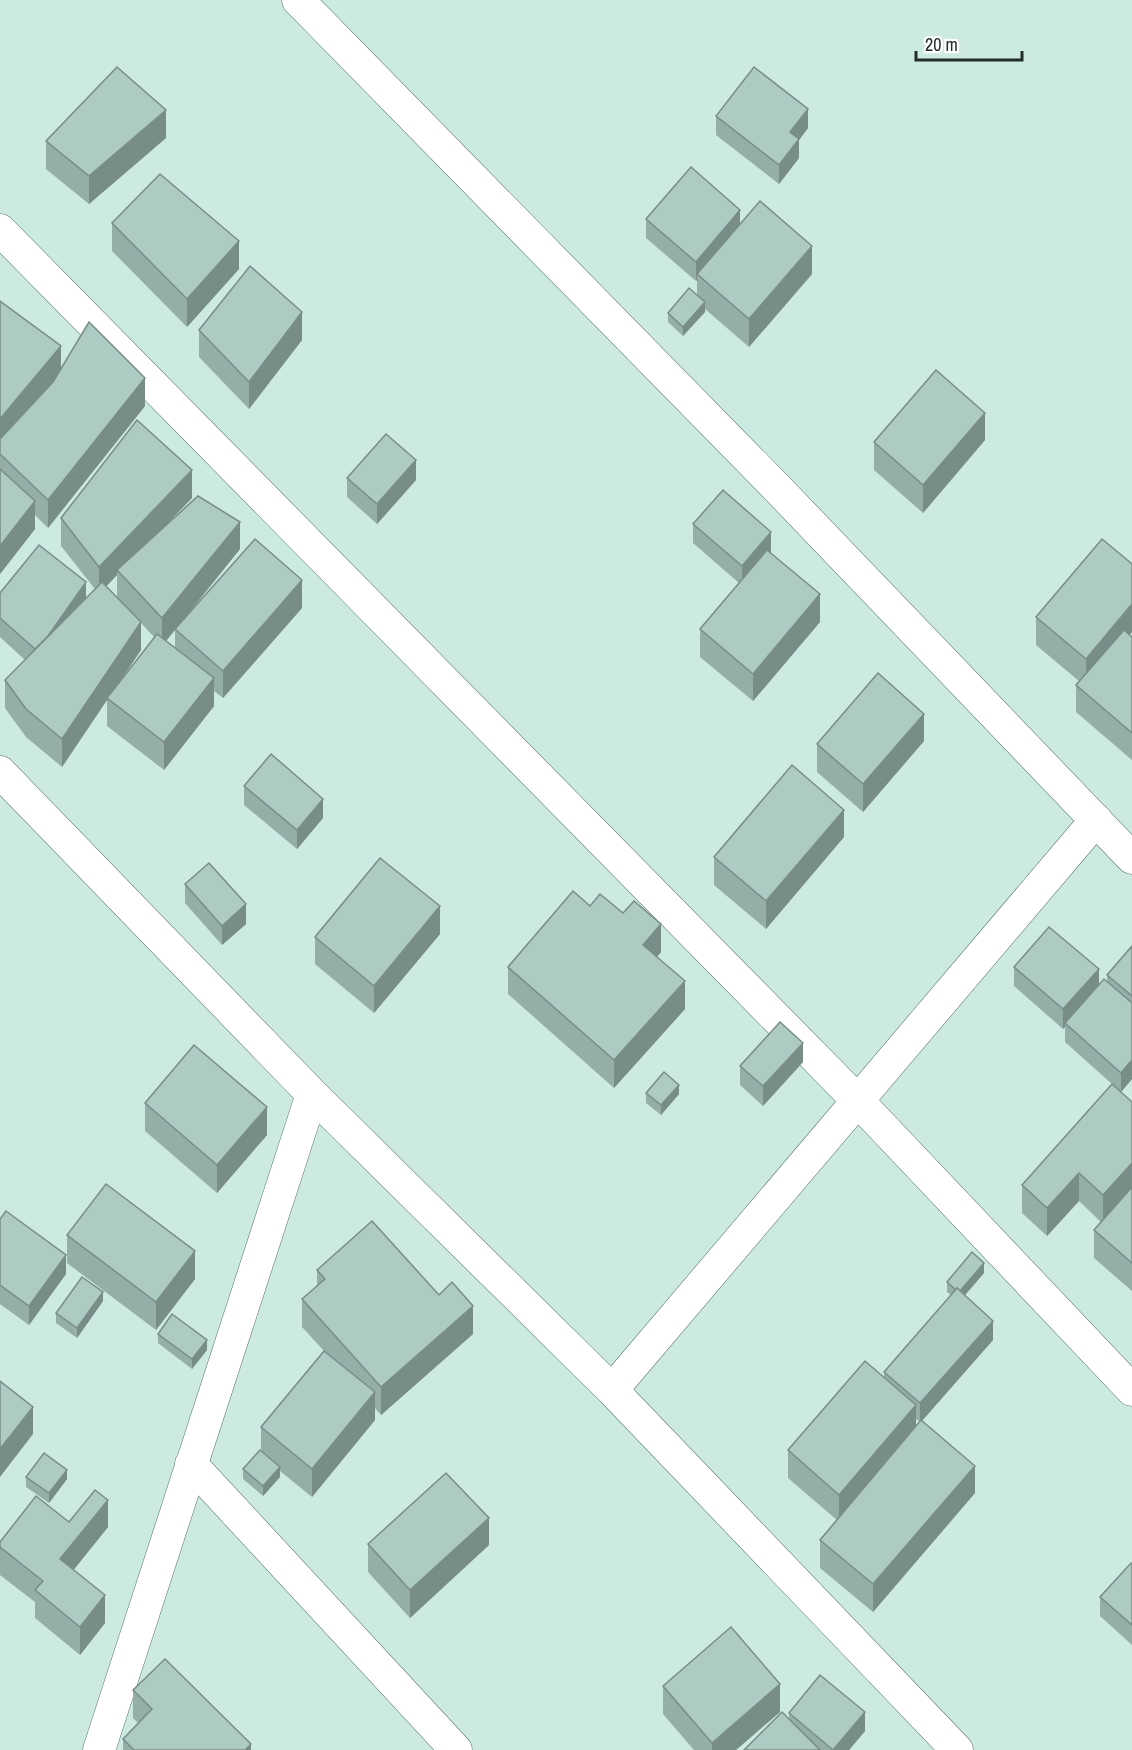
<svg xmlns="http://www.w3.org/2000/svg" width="1132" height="1750" font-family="'Archivo Narrow',sans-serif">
<rect width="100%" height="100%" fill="#cceae2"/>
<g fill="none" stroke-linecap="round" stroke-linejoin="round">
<g stroke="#57726b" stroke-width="33">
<g id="minor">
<polyline points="298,0 778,489 1132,858"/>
<polyline points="0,230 858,1101 1132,1390"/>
<polyline points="0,772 312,1094 612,1390 957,1750"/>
<polyline points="612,1390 1096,820"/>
<polyline points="191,1464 456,1750"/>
<polyline points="99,1750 312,1094"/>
</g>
</g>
<use href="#minor" stroke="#fff" stroke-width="32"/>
</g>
<g fill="#95aea8" fill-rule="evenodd">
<polygon points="716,116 808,128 799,140 799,158 779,184 716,135"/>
<polygon points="166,138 89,204 46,169 46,141"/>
<polygon points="646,219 740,223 812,274 749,347 705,309 705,312 683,336 668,322 668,313 697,294 697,280 696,281 646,238"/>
<polygon points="112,223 239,269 187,327 112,251"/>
<polygon points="0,301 61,369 145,406 48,528 35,515 35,529 0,574"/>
<polygon points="199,330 302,340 249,409 199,357"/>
<polygon points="985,440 923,513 874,470 874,442"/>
<polygon points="347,478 416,480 377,524 347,497"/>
<path d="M192,498L162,528L240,549L184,619L302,608L223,698L214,691V706L164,770L107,726V700L62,767L26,737L5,708V680L25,660L0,637V593L86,598L95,589L61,546V518ZM117,575V597L106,586ZM141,623L154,637L117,686L141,650ZM175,630V648L166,641Z"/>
<polygon points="693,524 771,551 770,552 820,622 753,701 700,657 700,629 739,583 693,543"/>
<polygon points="1132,564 1132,632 1129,635 1132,637 1132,760 1076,712 1076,685 1079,681 1036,645 1036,617"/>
<polygon points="924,741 863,812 817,772 817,744"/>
<polygon points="244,786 323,818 297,849 244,805"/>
<polygon points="844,837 766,929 714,885 714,857"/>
<polygon points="185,884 246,924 222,945 185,903"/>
<polygon points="440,934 374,1013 315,964 315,937"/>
<polygon points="1132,946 1132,1079 1121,1092 1065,1042 1065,1027 1063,1029 1014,986 1014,967 1099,985 1107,981 1107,975"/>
<polygon points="661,952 657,957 685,1009 614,1088 508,994 508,967"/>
<polygon points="803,1062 763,1106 740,1085 740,1066"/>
<polygon points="646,1093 679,1094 661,1115 646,1103"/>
<polygon points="1132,1102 1132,1291 1094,1258 1094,1230 1101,1222 1079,1201 1047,1236 1022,1213 1022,1185"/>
<polygon points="145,1103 267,1135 217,1193 145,1131"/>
<polygon points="0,1219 66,1274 29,1325 0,1304"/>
<polygon points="67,1235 195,1279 156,1330 67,1263"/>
<polygon points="317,1270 473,1334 381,1415 375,1408 375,1420 312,1497 280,1471 280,1477 263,1496 243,1479 243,1469 261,1451 261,1427 324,1351 302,1327 302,1299 317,1286"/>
<path d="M984,1273L965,1295L993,1340L922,1421L975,1493L873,1612L820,1568V1540L837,1520L788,1478V1450L884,1377V1372L951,1295L947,1292V1282ZM916,1419L920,1422L916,1426Z"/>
<polygon points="103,1301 77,1338 56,1323 56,1313"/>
<polygon points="158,1334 207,1350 192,1369 158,1343"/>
<polygon points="26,1477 67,1479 49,1503 26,1487"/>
<polygon points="69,1522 108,1527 73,1570 105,1623 80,1655 35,1618 35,1602 0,1575 0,1542"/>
<polygon points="368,1544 489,1545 410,1618 368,1572"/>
<polygon points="1132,1564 1132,1645 1100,1616 1100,1597"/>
<polygon points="663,1686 780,1712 736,1750 694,1750 663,1714"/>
<polygon points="133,1690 251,1750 123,1750 123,1739 138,1723 133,1718"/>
<polygon points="789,1713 865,1731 849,1750 744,1750 789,1719"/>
</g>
<g fill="#798d88">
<polygon points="808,109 808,128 799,140 799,158 779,184 779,165 790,132"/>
<polygon points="166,110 166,138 89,204 89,176"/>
<polygon points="740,210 740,230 697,274 697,280 696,281 696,262"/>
<polygon points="239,241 239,269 187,327 187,299"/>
<polygon points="812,246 812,274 749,347 749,319"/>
<polygon points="705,302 705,312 683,336 683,327"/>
<polygon points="302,312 302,340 249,409 249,382"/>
<polygon points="61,346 61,374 0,447 0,419"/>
<polygon points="145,378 145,406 48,528 48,500"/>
<polygon points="985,413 985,440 923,513 923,485"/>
<polygon points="416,460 416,480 377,524 377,504"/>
<polygon points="192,470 192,498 120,573 117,570 117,575 99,594 99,567"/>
<polygon points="35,501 35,529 0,574 0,546"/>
<polygon points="240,522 240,549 162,646 162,618"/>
<polygon points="771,532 771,551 742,585 742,566"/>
<polygon points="302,580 302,608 223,698 223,671"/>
<polygon points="86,582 86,601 38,652"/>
<polygon points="820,594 820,622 753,701 753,674"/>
<polygon points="1132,604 1132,632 1086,687 1086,659"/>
<polygon points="141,622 141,650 108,699 107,698 107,700 62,767 62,739"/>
<polygon points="214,678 214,706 164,770 164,742"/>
<polygon points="924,714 924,741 863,812 863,784"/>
<polygon points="323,799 323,818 297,849 297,830"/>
<polygon points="844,810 844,837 766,929 766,901"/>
<polygon points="246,904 246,924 222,945 222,926"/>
<polygon points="440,906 440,934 374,1013 374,986"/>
<polygon points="661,924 661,952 643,973 643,945"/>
<polygon points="1099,969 1099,988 1065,1023 1065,1027 1063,1029 1063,1009"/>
<polygon points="685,981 685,1009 614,1088 614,1060"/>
<polygon points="803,1043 803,1062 763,1106 763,1086"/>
<polygon points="1132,1060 1132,1079 1121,1092 1121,1073"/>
<polygon points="679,1085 679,1094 661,1115 661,1105"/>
<polygon points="267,1107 267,1135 217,1193 217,1165"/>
<polygon points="1132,1163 1132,1191 1103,1223 1103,1195"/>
<polygon points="1079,1173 1079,1201 1047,1236 1047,1208"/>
<polygon points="195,1251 195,1279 156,1330 156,1302"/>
<polygon points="66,1255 66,1274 29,1325 29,1306"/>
<polygon points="984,1263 984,1273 959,1302 959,1292"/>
<polygon points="103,1292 103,1301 77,1338 77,1328"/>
<polygon points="473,1306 473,1334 381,1415 381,1387"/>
<polygon points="993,1321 993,1340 920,1423 920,1403"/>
<polygon points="207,1340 207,1350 192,1369 192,1359"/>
<polygon points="375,1392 375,1420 312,1497 312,1469"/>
<polygon points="916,1405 916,1433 839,1523 839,1495"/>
<polygon points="33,1407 33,1434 0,1477 0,1449"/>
<polygon points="975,1466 975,1493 873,1612 873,1584"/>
<polygon points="280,1467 280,1477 263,1496 263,1486"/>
<polygon points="67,1470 67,1479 49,1503 49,1493"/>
<polygon points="108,1500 108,1527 60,1587 60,1559"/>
<polygon points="489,1518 489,1545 410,1618 410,1590"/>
<polygon points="105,1595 105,1623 80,1655 80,1627"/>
<polygon points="780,1684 780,1712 736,1750 712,1750 712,1743"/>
<polygon points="865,1712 865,1731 849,1750 833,1750"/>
<polygon points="251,1744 251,1750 245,1750"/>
</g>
<g fill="#adcac3" stroke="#798d88" stroke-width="1.5">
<polygon points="117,67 166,110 89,176 46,141"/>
<polygon points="754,67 808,109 790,132 799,139 779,165 716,116"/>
<polygon points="691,167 740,210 696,262 646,219"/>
<polygon points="160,174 239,241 187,299 112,223"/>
<polygon points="760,201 812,246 749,319 697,274"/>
<polygon points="250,266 302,312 249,382 199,330"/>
<polygon points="689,288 705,302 683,327 668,313"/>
<polygon points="0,301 61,346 0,419"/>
<polygon points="89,322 145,378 48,500 0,454 0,439 53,382"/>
<polygon points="936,370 985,413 923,485 874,442"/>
<polygon points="137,420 192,470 99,567 61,518"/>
<polygon points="386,434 416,460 377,504 347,478"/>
<polygon points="0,469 35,501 0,546"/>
<polygon points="723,490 771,532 742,566 693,524"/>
<polygon points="198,496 240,522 162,618 117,570"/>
<polygon points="255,539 302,580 223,671 175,629"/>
<polygon points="1102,539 1132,564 1132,604 1086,659 1036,617"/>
<polygon points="39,545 86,582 48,636 35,649 0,618 0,593"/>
<polygon points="767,550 820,594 753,674 700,629"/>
<polygon points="102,582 141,622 62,739 26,709 5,680"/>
<polygon points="1124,630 1132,637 1132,733 1076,685"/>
<polygon points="157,634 214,678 164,742 107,698"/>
<polygon points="878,673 924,714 863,784 817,744"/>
<polygon points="271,754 323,799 297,830 244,786"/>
<polygon points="792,765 844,810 766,901 714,857"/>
<polygon points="380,858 440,906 374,986 315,937"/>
<polygon points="209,863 246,904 222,926 185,884"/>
<polygon points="573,891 590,906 600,894 623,913 634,901 661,924 643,945 685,981 614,1060 508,967"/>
<polygon points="1049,927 1099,969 1063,1009 1014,967"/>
<polygon points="1132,946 1132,996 1107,975"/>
<polygon points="1104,979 1132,1003 1132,1060 1121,1073 1065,1023"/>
<polygon points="780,1022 803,1043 763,1086 740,1066"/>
<polygon points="194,1045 267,1107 217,1165 145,1103"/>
<polygon points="664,1072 679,1085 661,1105 646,1093"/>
<polygon points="1112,1084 1132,1102 1132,1163 1103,1195 1079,1173 1047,1208 1022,1185"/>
<polygon points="106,1184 195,1251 156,1302 67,1235"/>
<polygon points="1132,1187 1132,1263 1094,1230"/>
<polygon points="6,1211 66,1255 29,1306 0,1285 0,1219"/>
<polygon points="372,1221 439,1295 452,1282 473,1306 381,1387 302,1299 325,1279 317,1270"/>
<polygon points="972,1252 984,1263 960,1291 957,1288 956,1290 947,1282"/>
<polygon points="82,1277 103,1292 77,1328 56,1313"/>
<polygon points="957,1288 993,1321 920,1403 884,1372"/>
<polygon points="172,1314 207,1340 192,1359 158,1334"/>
<polygon points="324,1351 375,1392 312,1469 261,1427"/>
<polygon points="865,1361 916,1405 839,1495 788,1450"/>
<polygon points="0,1381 33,1407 0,1449"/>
<polygon points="921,1420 975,1466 873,1584 820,1540"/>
<polygon points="260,1450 280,1467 263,1486 243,1469"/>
<polygon points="44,1453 67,1470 49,1493 26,1477"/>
<polygon points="446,1473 489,1518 410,1590 368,1544"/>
<polygon points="95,1490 108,1500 60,1559 105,1595 80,1627 35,1590 43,1581 0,1547 0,1542 36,1496 69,1522"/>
<polygon points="1131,1563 1132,1564 1132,1625 1100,1597"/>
<polygon points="731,1627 780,1684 712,1743 663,1686"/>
<polygon points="165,1659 251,1744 245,1750 134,1750 123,1739 152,1709 133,1690"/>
<polygon points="820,1675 865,1712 833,1750 789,1713"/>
<polygon points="782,1712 820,1750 744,1750"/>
</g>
<path d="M916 51v9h106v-9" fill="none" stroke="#222d2a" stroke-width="3"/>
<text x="925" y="51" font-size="18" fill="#222d2a" stroke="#ffffff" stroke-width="4.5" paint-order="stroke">20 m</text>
</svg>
